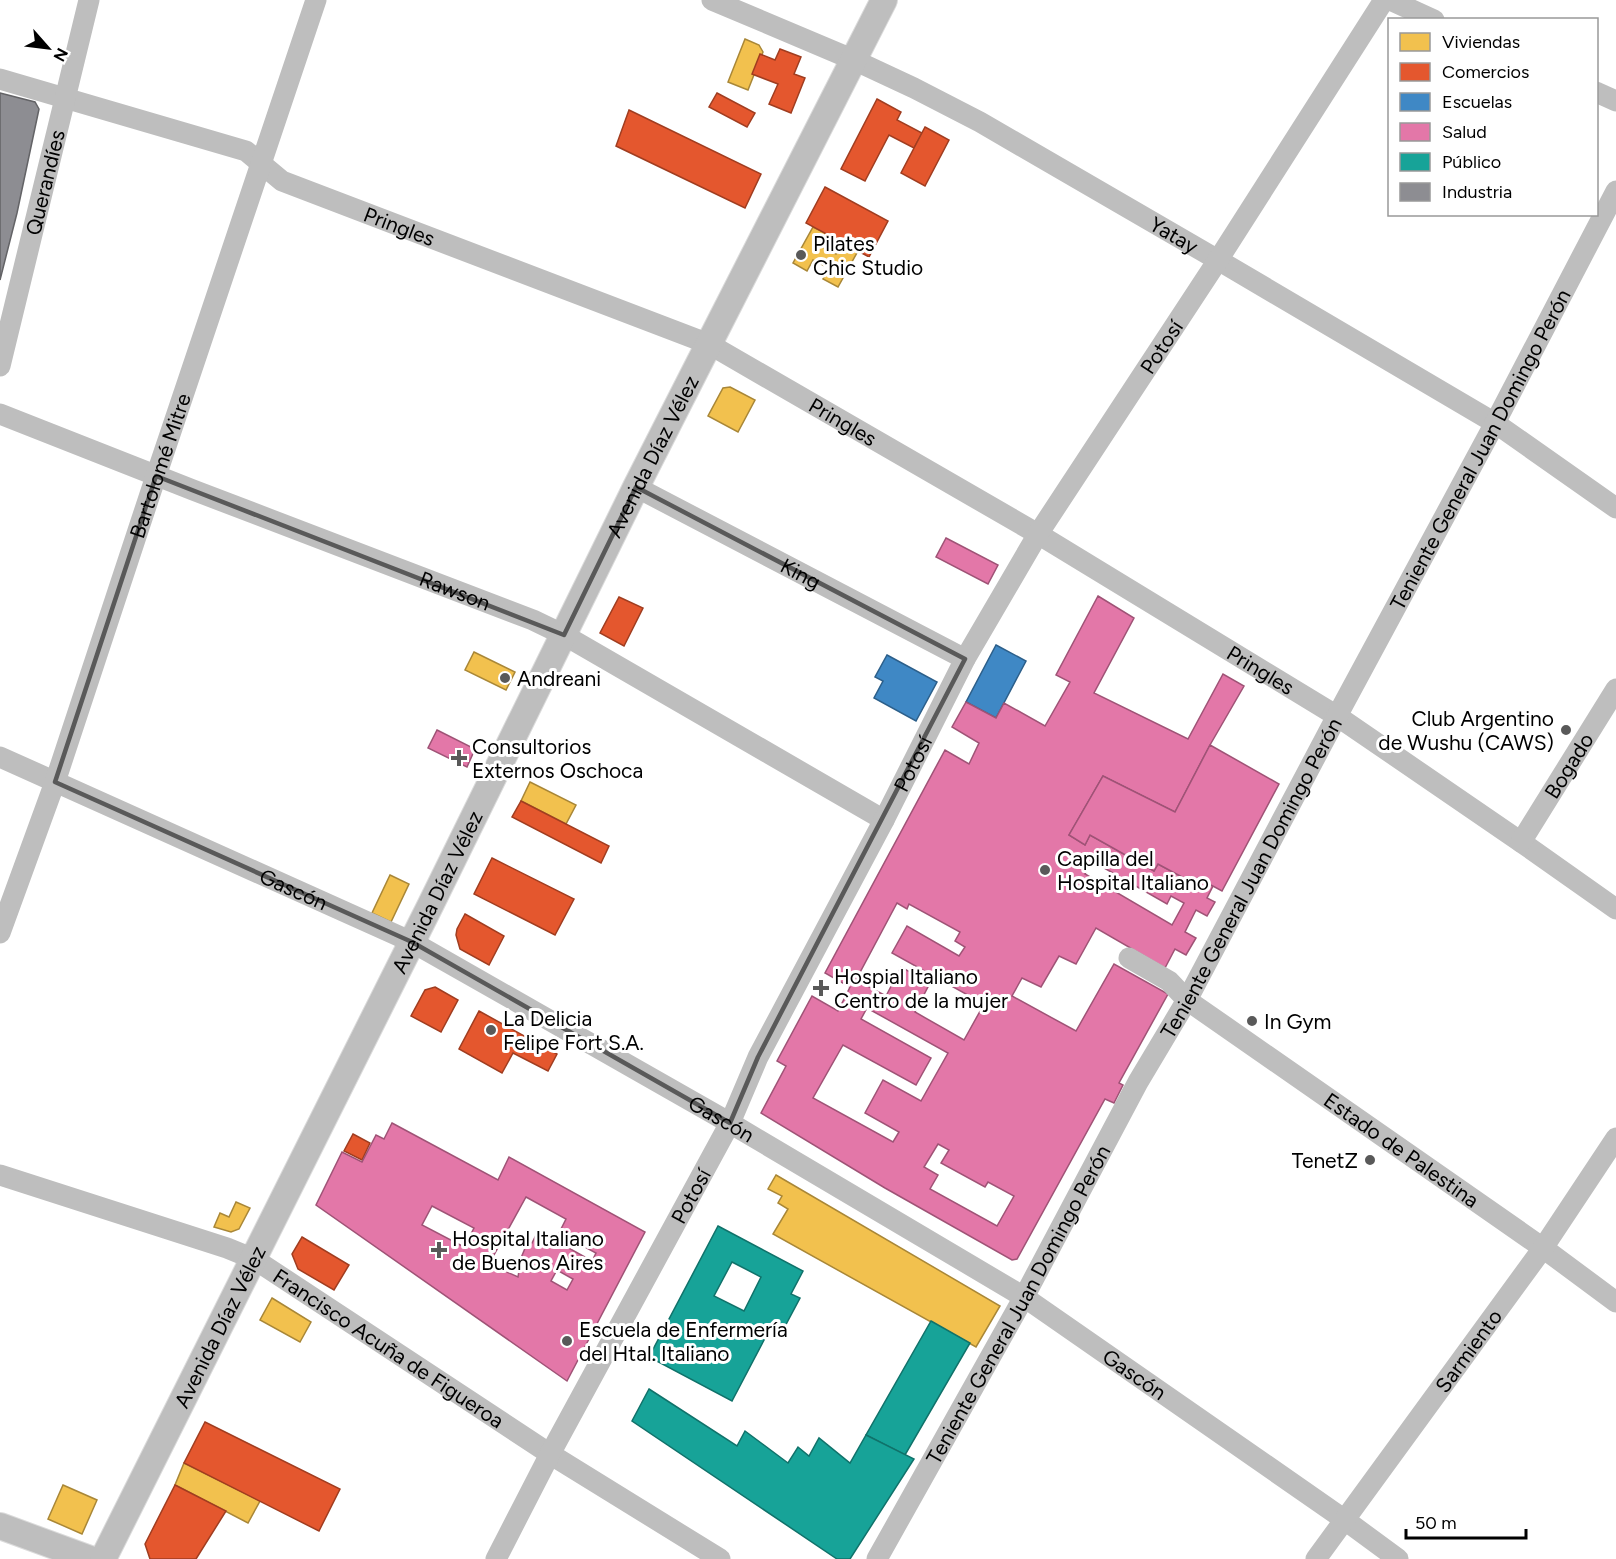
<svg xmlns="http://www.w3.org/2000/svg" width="1616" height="1559" font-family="Figtree,sans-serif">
<rect width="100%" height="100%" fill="#fff"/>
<g fill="#f2c14e" stroke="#a98737" stroke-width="1.5">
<polygon points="745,39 759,45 763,52 748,90 728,82"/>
<polygon points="813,227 827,234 820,246 836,254 842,242 858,251 838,287 823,279 829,268 813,260 807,271 793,263"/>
<polygon points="730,387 755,400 738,432 708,416 723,388"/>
<polygon points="474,652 515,672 506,690 465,670"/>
<polygon points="530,782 576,805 566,824 521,801"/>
<polygon points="390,875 409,884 391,922 372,913"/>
<polygon points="776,1175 1000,1306 976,1347 773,1234 788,1209 778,1203 782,1196 768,1189"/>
<polygon points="236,1202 250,1208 239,1229 231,1232 214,1227 220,1213 229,1217"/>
<polygon points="272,1298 311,1322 300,1342 260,1320"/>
<polygon points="184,1463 260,1501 248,1523 175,1485"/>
<polygon points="63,1485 97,1500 82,1534 48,1519"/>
</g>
<g fill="#e4572e" stroke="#a03d20" stroke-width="1.5">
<polygon points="780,49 801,57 794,74 805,78 791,113 769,104 778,84 752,74 760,54 775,60"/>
<polygon points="717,93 755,113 747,127 709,107"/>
<polygon points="877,99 901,112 897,120 922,133 914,148 889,135 865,181 841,169"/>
<polygon points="629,110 761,174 745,208 616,146"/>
<polygon points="925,127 949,140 925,186 901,173"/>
<polygon points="825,187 888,221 869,257 806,223"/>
<polygon points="619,597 643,608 624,646 600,633"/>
<polygon points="521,801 609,846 601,863 512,817"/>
<polygon points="492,858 574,899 555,935 474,894"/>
<polygon points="465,914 504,936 489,965 460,949 456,935 457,929"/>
<polygon points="435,987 458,1000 441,1032 411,1016 425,990"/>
<polygon points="479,1011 557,1054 548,1071 513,1053 502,1073 459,1049"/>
<polygon points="353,1134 370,1143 362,1160 344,1151"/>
<polygon points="302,1237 349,1265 334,1290 298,1269 292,1254"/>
<polygon points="205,1422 340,1489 319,1531 184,1463"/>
<polygon points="175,1485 226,1511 196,1559 150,1559 145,1544"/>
</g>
<g fill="#3f88c5" stroke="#2c5f8a" stroke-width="1.5">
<polygon points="996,645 1026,661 996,718 966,702"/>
<polygon points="887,655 937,682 916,721 874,698 883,681 875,677"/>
</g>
<g fill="#e377a8" stroke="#9f5376" stroke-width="1.5" fill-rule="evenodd">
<polygon points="946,538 998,565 988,584 936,557"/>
<path d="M1098,596L1134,618L1094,693L1188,739L1223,674L1244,686L1210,745L1175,812L1103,776L1069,835L1085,845L1090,835L1154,871L1158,864L1195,884L1198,878L1213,886L1207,898L1215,902L1207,916L1196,910L1185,932L1196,938L1186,955L1175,949L1165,968L1096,928L1076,964L1059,956L1041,987L1022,978L1012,996L1076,1031L1114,964L1168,994L1119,1083L1123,1085L1114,1103L1105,1099L1017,1259L1012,1260L885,1188L761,1113L786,1066L777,1061L812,996L838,1011L850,987L825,973L945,750L969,764L979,743L952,727L966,702L996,718L1004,703L1045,726L1070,682L1056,675ZM1092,861L1167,904L1171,896L1184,903L1172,925L1085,874ZM897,903L907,909L909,904L960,932L955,941L965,947L959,956L907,926L892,953L984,1004L964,1040L915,1012L930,983L901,967L886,996L856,980ZM867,1008L948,1053L921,1101L883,1080L865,1113L899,1132L893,1142L813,1098L843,1045L916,1085L931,1058L861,1019ZM938,1144L949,1150L941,1163L985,1187L988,1182L1014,1196L997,1226L930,1189L938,1175L924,1167Z"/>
<polygon points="437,730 475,749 467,767 428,748"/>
<polygon points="1210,745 1279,784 1222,891 1198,878 1195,884 1158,864 1154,871 1090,835 1085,845 1069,835 1103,776 1175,812"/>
<path d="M392,1123L498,1180L509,1157L645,1232L567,1381L316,1205L342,1152L362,1162L376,1135L384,1139ZM526,1197L566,1219L559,1233L596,1253L592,1261L538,1231L532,1243L528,1241L521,1258L518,1277L489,1264ZM432,1206L474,1228L464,1247L422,1225ZM557,1270L573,1279L567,1290L551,1281Z"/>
</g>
<g fill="#17a398" stroke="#10726a" stroke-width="1.5" fill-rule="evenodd">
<path d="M718,1226L803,1271L791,1294L800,1298L783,1330L772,1325L732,1401L649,1357ZM732,1262L761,1277L744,1311L714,1296Z"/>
<polygon points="931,1321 970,1343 905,1455 866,1435"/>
<polygon points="649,1389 737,1446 745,1431 788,1463 798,1447 809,1456 819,1438 850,1463 866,1435 914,1459 850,1559 837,1559 632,1421"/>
</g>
<polygon fill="#8d8d92" stroke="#636366" stroke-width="1.5" points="0,93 35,102 39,109 17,213 0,280"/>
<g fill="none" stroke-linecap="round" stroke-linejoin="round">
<g stroke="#dbdbdb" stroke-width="28">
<g id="major">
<polyline points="0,1526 90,1559"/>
<path id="s14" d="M103,1559L431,904L636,487L884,0"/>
</g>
</g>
<g stroke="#bebebe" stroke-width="21">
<path id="s1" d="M712,0L854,60L914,88L980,122L1218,260L1495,423L1616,508"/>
<polyline points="1390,0 1434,20"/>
<path id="s2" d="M0,79L246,151L282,181L709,344L1038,534L1337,716L1521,842L1616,909"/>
<polyline points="1596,92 1616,101"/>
<path id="s3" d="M0,366L89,0"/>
<path id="s4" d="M0,414L193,490L533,620L564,635L884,820"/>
<path id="s5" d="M636,487L965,659"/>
<path id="s6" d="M0,757L412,942L730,1123L1024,1297L1345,1520L1398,1559"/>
<path id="s7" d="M1521,842L1616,689"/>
<path id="s8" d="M0,933L55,782L156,476L316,0"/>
<path id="s9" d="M1129,958L1169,981L1187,1000L1543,1248L1616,1302"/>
<path id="s10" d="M0,1175L227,1248L254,1259L550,1454L720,1559"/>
<path id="s11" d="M496,1559L550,1454L730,1123L758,1057L884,820L965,659L1038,534L1218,260L1384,0"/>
<path id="s12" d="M877,1559L1024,1297L1138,1082L1187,1000L1337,716L1495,423L1616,191"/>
<path id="s13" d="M1316,1559L1543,1248L1616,1138"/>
</g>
<use href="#major" stroke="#bebebe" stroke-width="26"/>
</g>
<path fill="none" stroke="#595959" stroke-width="4.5" stroke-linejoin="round" d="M156,476L564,635L636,487L965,659L758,1057L730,1123L412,942L55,782Z"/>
<g fill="#595959" stroke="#fff" stroke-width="2">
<circle cx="801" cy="255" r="6"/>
<circle cx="505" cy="678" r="6"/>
<circle cx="1566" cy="730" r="6"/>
<path d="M456 749h6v6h6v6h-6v6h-6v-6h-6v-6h6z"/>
<circle cx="1045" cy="870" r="6"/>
<path d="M818 979h6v6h6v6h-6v6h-6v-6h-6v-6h6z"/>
<circle cx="1252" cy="1021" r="6"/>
<circle cx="491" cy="1030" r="6"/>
<circle cx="1370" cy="1160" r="6"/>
<path d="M436 1241h6v6h6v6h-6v6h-6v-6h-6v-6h6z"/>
<circle cx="567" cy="1341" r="6"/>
</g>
<g text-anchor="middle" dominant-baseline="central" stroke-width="6" stroke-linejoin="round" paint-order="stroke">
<g font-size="21" fill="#000" stroke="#fff">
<text stroke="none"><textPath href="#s3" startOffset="189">Querandíes</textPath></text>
<text stroke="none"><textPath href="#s2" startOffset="429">Pringles</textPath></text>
<text stroke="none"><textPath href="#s1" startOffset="519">Yatay</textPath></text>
<text stroke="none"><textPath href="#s11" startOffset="1384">Potosí</textPath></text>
<text stroke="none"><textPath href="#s2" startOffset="915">Pringles</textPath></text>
<text stroke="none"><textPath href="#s12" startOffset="1263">Teniente General Juan Domingo Perón</textPath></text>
<text stroke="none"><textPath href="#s14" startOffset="1232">Avenida Díaz Vélez</textPath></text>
<text stroke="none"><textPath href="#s8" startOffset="494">Bartolomé Mitre</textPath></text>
<text stroke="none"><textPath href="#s5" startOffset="186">King</textPath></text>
<text stroke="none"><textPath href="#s4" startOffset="488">Rawson</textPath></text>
<text stroke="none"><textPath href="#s2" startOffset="1401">Pringles</textPath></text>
<text stroke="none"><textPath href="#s11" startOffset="898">Potosí</textPath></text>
<text stroke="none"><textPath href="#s7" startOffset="90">Bogado</textPath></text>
<text stroke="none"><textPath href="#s12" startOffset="777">Teniente General Juan Domingo Perón</textPath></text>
<text stroke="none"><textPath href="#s6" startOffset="322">Gascón</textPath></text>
<text stroke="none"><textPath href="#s14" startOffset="746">Avenida Díaz Vélez</textPath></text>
<text stroke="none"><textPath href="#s6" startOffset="808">Gascón</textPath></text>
<text stroke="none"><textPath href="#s9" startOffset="334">Estado de Palestina</textPath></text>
<text stroke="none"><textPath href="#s11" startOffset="412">Potosí</textPath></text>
<text stroke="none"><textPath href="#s12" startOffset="291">Teniente General Juan Domingo Perón</textPath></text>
<text stroke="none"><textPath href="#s14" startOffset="260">Avenida Díaz Vélez</textPath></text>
<text stroke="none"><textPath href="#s10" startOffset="429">Francisco Acuña de Figueroa</textPath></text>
<text stroke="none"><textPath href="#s13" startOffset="258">Sarmiento</textPath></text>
<text stroke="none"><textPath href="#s6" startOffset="1294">Gascón</textPath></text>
</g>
<g font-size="21" fill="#000" stroke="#fff" text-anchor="start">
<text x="813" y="243">Pilates<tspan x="813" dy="24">Chic Studio</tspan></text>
<text x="517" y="678">Andreani</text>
<text x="1554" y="718" text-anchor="end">Club Argentino<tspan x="1554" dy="24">de Wushu (CAWS)</tspan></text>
<text x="472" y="746">Consultorios<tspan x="472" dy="24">Externos Oschoca</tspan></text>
<text x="1057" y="858">Capilla del<tspan x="1057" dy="24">Hospital Italiano</tspan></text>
<text x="834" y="976">Hospial Italiano<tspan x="834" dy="24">Centro de la mujer</tspan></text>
<text x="503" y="1018">La Delicia<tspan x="503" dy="24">Felipe Fort S.A.</tspan></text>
<text x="1264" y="1021">In Gym</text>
<text x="1358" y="1160" text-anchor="end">TenetZ</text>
<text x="452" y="1238">Hospital Italiano<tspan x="452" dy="24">de Buenos Aires</tspan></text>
<text x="579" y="1329">Escuela de Enfermería<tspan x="579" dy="24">del Htal. Italiano</tspan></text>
</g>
</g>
<rect x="1388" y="18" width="210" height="198" fill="#ffffff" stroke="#999999" stroke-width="1.5"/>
<rect x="1400" y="33" width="30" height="18" fill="#f2c14e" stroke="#999999" stroke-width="1.5"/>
<text x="1442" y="48" font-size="18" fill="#000000">Viviendas</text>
<rect x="1400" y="63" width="30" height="18" fill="#e4572e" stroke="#999999" stroke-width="1.5"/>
<text x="1442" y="78" font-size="18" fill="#000000">Comercios</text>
<rect x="1400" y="93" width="30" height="18" fill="#3f88c5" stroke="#999999" stroke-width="1.5"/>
<text x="1442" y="108" font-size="18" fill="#000000">Escuelas</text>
<rect x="1400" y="123" width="30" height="18" fill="#e377a8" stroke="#999999" stroke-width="1.5"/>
<text x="1442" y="138" font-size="18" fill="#000000">Salud</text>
<rect x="1400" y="153" width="30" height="18" fill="#17a398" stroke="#999999" stroke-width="1.5"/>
<text x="1442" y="168" font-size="18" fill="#000000">Público</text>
<rect x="1400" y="183" width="30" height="18" fill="#8d8d92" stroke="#999999" stroke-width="1.5"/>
<text x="1442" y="198" font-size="18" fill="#000000">Industria</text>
<g transform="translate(48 48) rotate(118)" stroke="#ffffff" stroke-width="4.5" paint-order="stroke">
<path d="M0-4.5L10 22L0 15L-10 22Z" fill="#000000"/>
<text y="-9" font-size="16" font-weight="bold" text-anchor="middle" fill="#000000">N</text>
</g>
<path d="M1406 1529v9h120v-9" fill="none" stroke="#000000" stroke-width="3"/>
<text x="1415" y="1529" font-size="18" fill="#000000" stroke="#ffffff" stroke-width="4.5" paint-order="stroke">50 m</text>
</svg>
